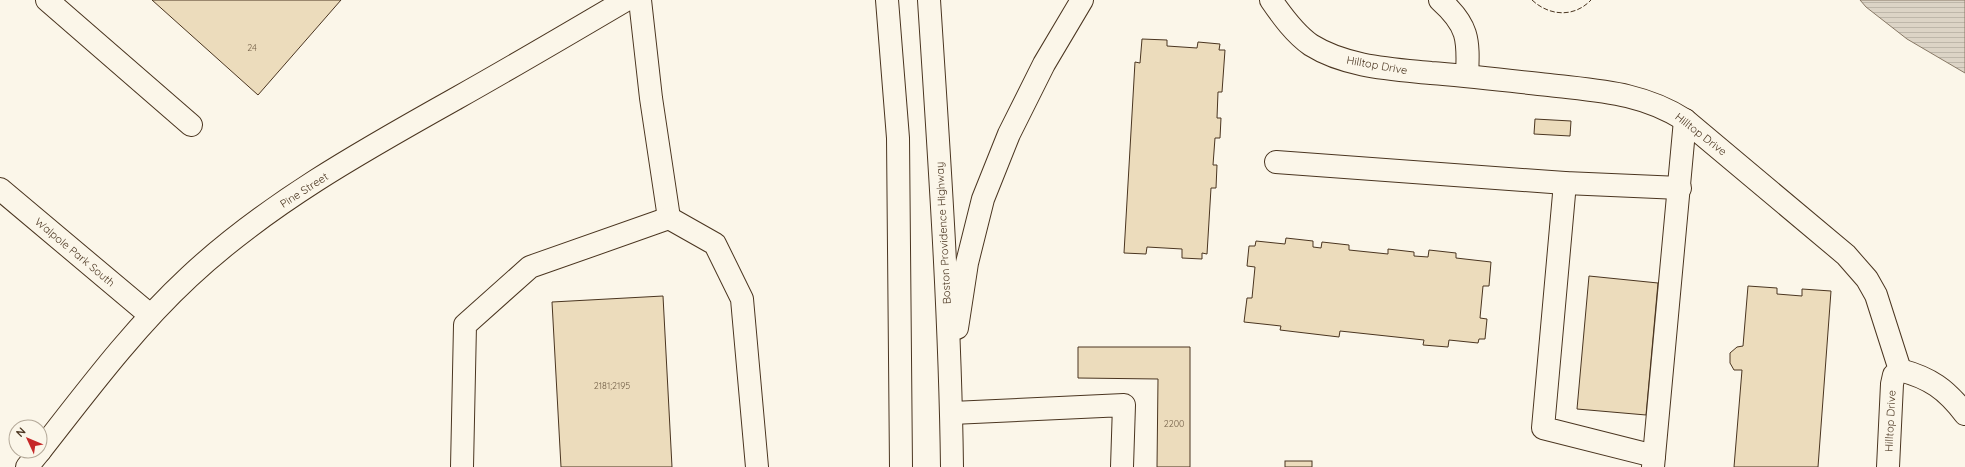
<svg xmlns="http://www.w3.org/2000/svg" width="1965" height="467" font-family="Quicksand,sans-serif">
<defs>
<pattern id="water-rules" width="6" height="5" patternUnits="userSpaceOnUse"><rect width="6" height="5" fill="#dcd4c6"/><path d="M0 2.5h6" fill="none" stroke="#beb7aa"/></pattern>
</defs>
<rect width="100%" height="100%" fill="#fbf6e9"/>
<polygon fill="url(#water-rules)" stroke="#887966" points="1860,0 1965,0 1965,73 1907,39 1866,7"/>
<g fill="#ecdcbc" stroke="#4a3520">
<polygon points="152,0 341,0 258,95"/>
<polygon points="1142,39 1167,40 1167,46 1197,48 1198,42 1220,44 1219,50 1225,50 1222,92 1218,92 1217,118 1221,118 1220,138 1215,138 1213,165 1217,165 1216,188 1211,188 1207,254 1202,253 1202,259 1182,258 1182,249 1147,247 1146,254 1124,253 1135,62 1140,63"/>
<polygon points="1535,119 1571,121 1570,136 1534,134"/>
<polygon points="1286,238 1313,241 1313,247 1321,248 1322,242 1349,245 1349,250 1388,254 1388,249 1414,252 1414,256 1428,257 1429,250 1456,253 1456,258 1491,262 1489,286 1483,286 1480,318 1487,319 1485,339 1479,339 1478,343 1449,340 1448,347 1423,345 1424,340 1340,331 1339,337 1280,330 1281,326 1244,322 1247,298 1252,298 1255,267 1247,266 1249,246 1255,246 1256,241 1285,244"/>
<polygon points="1589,276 1658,283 1646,415 1577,409"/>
<polygon points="1748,286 1777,288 1777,294 1802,296 1802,289 1831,291 1818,467 1734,467 1742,370 1734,370 1730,363 1730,353 1737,347 1743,346"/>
<polygon points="663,296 672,467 561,467 552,302"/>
<polygon points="1078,347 1190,347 1190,467 1157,467 1158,379 1078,378"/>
<rect x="1285" y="461" width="27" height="6"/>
</g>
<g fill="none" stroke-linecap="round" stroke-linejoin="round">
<g stroke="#4a3520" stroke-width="24">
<g id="minor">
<polyline points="47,0 191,125"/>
<polyline points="640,0 651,98 669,218"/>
<path d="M1271,0C1282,16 1295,34 1311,45C1346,67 1392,69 1431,73C1471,76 1510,81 1549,85C1598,91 1641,92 1685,120L1846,255L1867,279L1876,295L1900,370L1894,375L1892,384L1888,467"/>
<path d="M1440,0C1468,25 1469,39 1467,75"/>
<polyline points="1276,162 1565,183 1680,188"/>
<polyline points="1565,183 1543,428 1654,456"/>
<polyline points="0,189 150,315"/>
<path d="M1900,370C1930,378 1946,389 1965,414"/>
<polyline points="952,413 1124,405 1122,467"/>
<path d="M40,451C87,391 133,329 189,277C267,204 364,150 457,98C514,66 570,33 626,0"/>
<polyline points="27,467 40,451"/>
<polyline points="462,467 465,325 530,267 669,218 715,244 742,299 757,467"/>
<polyline points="1653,467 1685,120"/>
</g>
</g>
<g stroke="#4a3520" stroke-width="24">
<g id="major">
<polyline points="887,0 898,138 901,467"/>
<path d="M929,0C939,155 950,311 952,467"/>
<polyline points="957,328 967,263 983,199 1009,134 1044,64 1082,0"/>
</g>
</g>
<use href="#minor" stroke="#fbf6e9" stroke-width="22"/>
<use href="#major" stroke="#fbf6e9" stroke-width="22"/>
<path stroke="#4a3520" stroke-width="1" stroke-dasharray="5 2" stroke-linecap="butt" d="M1532,0C1549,16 1574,18 1591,0"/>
</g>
<g text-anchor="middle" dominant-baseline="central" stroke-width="3" stroke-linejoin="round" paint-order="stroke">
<g font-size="9" fill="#725f47">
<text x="252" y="47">24</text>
<text x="612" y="385">2181;2195</text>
<text x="1174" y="423">2200</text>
</g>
<g font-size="11" fill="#4a3520" stroke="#fbf6e9">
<text transform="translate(1377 65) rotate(10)">Hilltop Drive</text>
<text transform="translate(1701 134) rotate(38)">Hilltop Drive</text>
<text transform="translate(304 190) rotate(-33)">Pine Street</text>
<text transform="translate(943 233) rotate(-93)">Boston Providence Highway</text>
<text transform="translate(75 252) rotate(40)">Walpole Park South</text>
<text transform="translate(1890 421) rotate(-87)">Hilltop Drive</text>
</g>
</g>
<g transform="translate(28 439) rotate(314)"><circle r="19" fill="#fbf6e9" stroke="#b4a999"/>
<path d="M0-3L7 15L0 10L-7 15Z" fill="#c62828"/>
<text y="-6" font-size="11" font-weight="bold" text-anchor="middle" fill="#4a3520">N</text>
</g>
</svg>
